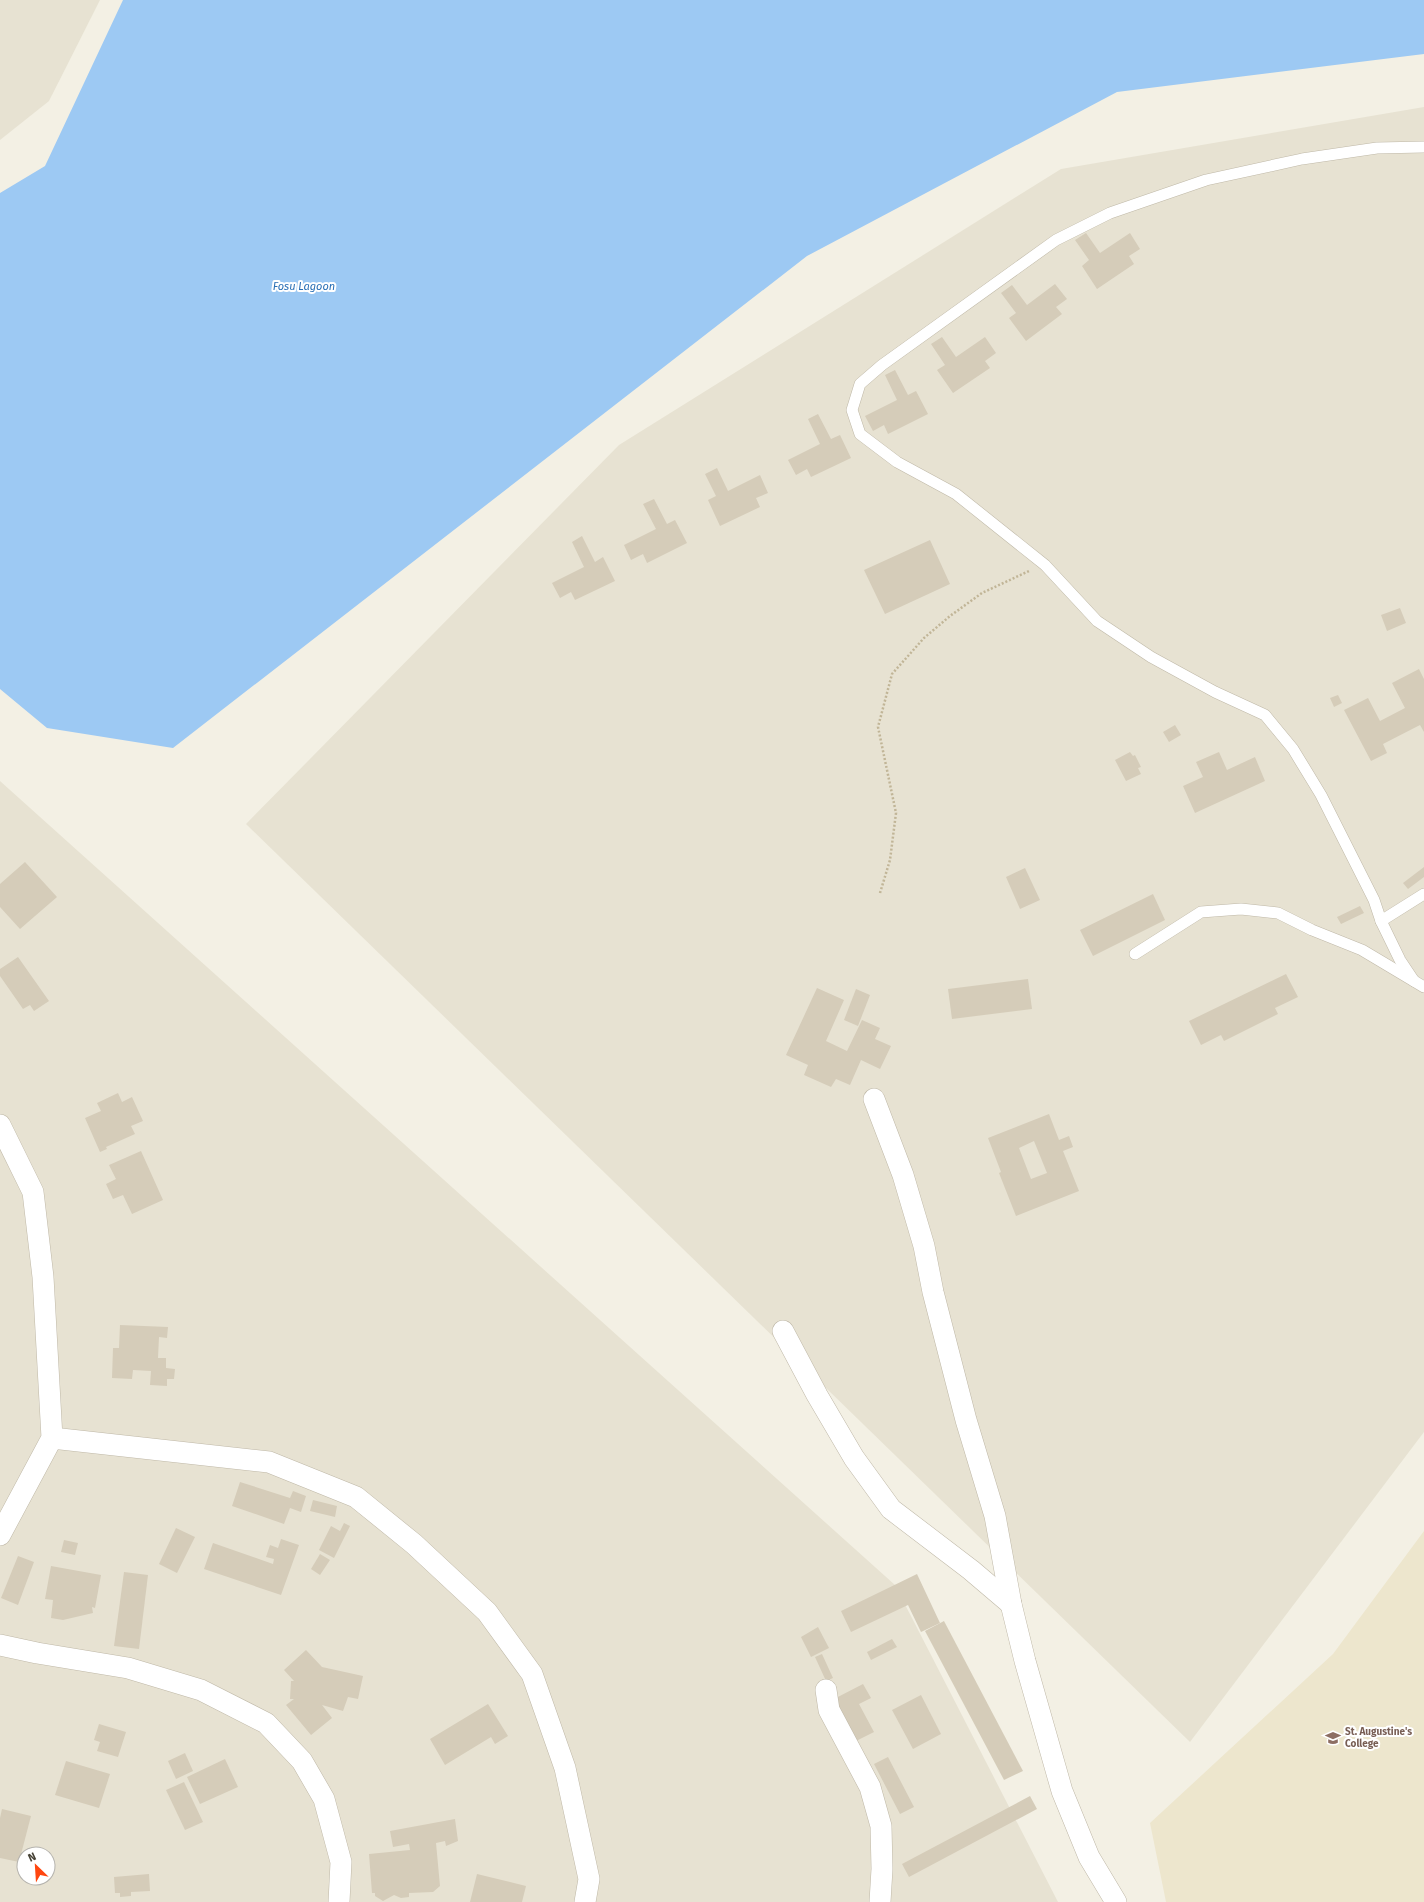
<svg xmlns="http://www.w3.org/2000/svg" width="1424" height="1902" font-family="'Fira Sans',sans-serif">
<rect width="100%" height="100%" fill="#f3f0e4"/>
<g fill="#e7e2d2" fill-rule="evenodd">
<polygon points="0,0 100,0 49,101 0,140"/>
<polygon points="1424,107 1424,1432 1190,1742 246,824 619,445 1061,169"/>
<path d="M0,781L895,1585L1058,1902H0ZM24,1854H48V1878H24Z"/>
</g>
<polygon fill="#ede6cd" points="1424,1531 1424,1902 1166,1902 1150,1823 1333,1654"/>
<polygon fill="#9dc9f3" points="123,0 1424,0 1424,54 1117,92 807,256 173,748 47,728 0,689 0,193 45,166"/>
<g fill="#d5ccb9" fill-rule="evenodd">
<polygon points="1086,233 1100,253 1130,233 1140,249 1129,256 1134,264 1097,289 1082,266 1089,260 1075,240"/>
<polygon points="1055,284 1067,299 1056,307 1062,314 1026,341 1009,318 1016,313 1001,293 1012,285 1027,305"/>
<polygon points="942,337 956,357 985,337 996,353 985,361 990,368 953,393 937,370 945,365 931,344"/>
<polygon points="895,370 908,395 916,391 928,414 888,434 884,425 873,431 865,416 897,400 885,375"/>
<polygon points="818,414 831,439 840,435 851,458 811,477 807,469 796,475 788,460 820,444 808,419"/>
<polygon points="717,468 728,491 760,475 768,493 756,498 760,507 720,526 708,500 716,496 705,474"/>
<polygon points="654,499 667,524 675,520 687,543 647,563 643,554 631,560 624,545 656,529 643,504"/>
<polygon points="582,536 595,562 603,557 615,581 575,600 571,592 560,598 552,583 584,567 572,542"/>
<polygon points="930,540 950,584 885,614 864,570"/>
<polygon points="1400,608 1406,623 1387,631 1381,615"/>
<polygon points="1419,669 1424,679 1424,732 1420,725 1383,744 1387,753 1371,761 1344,710 1368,698 1380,721 1405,708 1392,683"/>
<polygon points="1338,695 1342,703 1334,707 1330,698"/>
<polygon points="1175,725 1181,735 1169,742 1163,732"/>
<polygon points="1130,752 1133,756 1135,755 1141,767 1138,768 1141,774 1126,781 1115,760"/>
<polygon points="1219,752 1227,770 1255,757 1265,781 1195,813 1183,786 1203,777 1196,762"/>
<polygon points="25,862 57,897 20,929 0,907 0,884"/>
<polygon points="1424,867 1424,877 1408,889 1403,883"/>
<polygon points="1025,868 1040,900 1020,909 1006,877"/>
<polygon points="1153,894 1165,920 1093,956 1080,930"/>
<polygon points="1360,906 1364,913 1341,924 1337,917"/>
<polygon points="18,957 49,1001 34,1011 30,1005 23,1009 0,976 0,969"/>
<polygon points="1286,974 1298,997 1275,1008 1278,1014 1224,1041 1221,1035 1201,1045 1189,1021"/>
<polygon points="1028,979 1032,1009 952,1019 948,989"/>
<polygon points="817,988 844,1000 826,1041 847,1051 862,1020 880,1028 875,1039 891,1046 880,1069 861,1060 850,1085 836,1079 831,1087 804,1075 808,1065 786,1055"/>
<polygon points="856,989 870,995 858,1026 844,1020"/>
<polygon points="118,1093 122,1102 132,1097 143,1121 131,1126 135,1134 106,1147 107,1149 100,1152 85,1118 101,1111 97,1103"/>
<path d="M1049,1114L1059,1140L1069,1136L1073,1147L1063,1151L1079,1191L1016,1216L999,1173L1001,1172L988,1138ZM1034,1141L1047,1173L1031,1179L1019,1148Z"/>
<polygon points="141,1151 163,1200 132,1214 123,1195 113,1199 106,1184 116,1179 109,1165"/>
<polygon points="120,1325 168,1327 167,1338 159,1337 158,1358 166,1358 166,1368 175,1369 174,1379 167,1379 167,1386 150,1385 151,1371 133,1370 132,1379 112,1378 113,1348 119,1348"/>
<polygon points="240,1482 290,1498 293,1491 306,1496 301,1512 290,1508 284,1524 232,1506"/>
<polygon points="313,1500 337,1506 335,1517 310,1511"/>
<polygon points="344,1523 350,1526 334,1558 319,1550 331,1526 340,1531"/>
<polygon points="176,1528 195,1537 177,1573 159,1564"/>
<polygon points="281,1539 299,1545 281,1595 204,1569 213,1543 273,1564 274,1559 266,1557 270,1545 278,1548"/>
<polygon points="64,1540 78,1543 75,1555 61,1552"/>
<polygon points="320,1554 330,1560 320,1575 311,1569"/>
<polygon points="18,1556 34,1562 18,1605 1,1598"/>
<polygon points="51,1566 101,1575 95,1608 92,1607 93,1613 63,1620 51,1618 53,1600 45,1599"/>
<polygon points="124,1572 148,1575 139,1649 114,1646"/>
<polygon points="917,1574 940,1623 921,1632 908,1605 851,1632 841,1611"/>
<polygon points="944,1621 1023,1771 1004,1780 925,1631"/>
<polygon points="818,1627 829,1648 811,1657 801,1637"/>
<polygon points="892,1639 897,1647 871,1660 867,1652"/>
<polygon points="306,1650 322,1667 363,1676 358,1699 348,1697 343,1711 322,1705 332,1718 311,1735 286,1705 294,1699 290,1699 291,1681 294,1681 284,1670"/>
<polygon points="822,1654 833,1678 826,1681 815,1657"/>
<polygon points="863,1684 871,1698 859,1704 874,1732 856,1741 834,1699"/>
<polygon points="921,1695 941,1734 913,1749 892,1710"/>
<polygon points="488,1704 508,1736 495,1744 491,1737 445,1765 430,1739"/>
<polygon points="99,1724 126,1732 118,1757 97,1751 100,1742 94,1740"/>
<polygon points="185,1753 193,1771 176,1779 168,1761"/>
<polygon points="888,1757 914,1807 900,1814 874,1764"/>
<polygon points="225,1759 238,1787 200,1804 187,1777"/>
<polygon points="66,1761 110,1774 99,1808 55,1795"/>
<polygon points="184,1782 203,1822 185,1830 166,1790"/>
<polygon points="1030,1796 1037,1809 909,1877 902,1864"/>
<polygon points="2,1809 31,1816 19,1862 0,1858 0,1818"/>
<polygon points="455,1819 458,1841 446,1846 445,1841 436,1843 440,1886 433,1892 409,1893 409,1897 401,1898 394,1895 383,1901 375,1896 375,1893 372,1893 369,1854 410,1850 409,1844 393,1847 390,1831"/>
<polygon points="149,1874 150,1891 131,1892 131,1896 120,1897 120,1893 115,1893 114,1877"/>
<polygon points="477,1874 526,1886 522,1902 470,1902"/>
</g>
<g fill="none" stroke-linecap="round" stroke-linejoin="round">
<g stroke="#bfb8a7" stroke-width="12">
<g id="service">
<polyline points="1381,921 1424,894"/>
<polyline points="1135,954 1201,912 1241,909 1278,913 1312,930 1362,950 1424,987"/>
<polyline points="1414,981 1400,960 1381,921 1374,900 1321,795 1293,749 1265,715 1215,692 1151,657 1097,621 1045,565 956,494 897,462 860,434 852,410 860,384 882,365 1056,240 1110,213 1206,180 1302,159 1377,148 1424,147"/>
</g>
</g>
<g stroke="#bfb8a7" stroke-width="22">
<g id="minor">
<polyline points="874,1099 903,1175 924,1246 933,1292 966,1420 995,1516 1011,1604 1025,1661 1062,1791 1089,1857 1116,1902"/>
<polyline points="0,1125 33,1192 43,1277 52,1438 0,1535"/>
<polyline points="783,1331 817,1395 854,1458 891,1509 971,1570 1011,1604"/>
<polyline points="52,1438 269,1462 356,1497 414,1544 487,1612 532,1674 565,1768 589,1879 585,1902"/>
<polyline points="0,1645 37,1653 128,1668 201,1690 266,1723 302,1761 324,1799 341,1862 339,1902"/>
<polyline points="826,1690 829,1710 870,1787 881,1826 882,1869 880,1902"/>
</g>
</g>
<polyline stroke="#c1b597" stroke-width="2.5" stroke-dasharray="2 2" stroke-linecap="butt" points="880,893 890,860 896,813 878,727 892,674 924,638 950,616 982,593 1029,571"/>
<use href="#service" stroke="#fff" stroke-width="11"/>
<use href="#minor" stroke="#fff" stroke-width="21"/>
</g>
<defs>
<g id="school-bare" transform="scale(1.2)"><path d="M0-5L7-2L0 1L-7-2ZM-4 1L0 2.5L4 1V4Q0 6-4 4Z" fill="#8d6e63" stroke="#fff" stroke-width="2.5" paint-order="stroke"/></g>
</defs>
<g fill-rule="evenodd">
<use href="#school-bare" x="1333" y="1738"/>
</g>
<g text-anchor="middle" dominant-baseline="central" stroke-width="4" stroke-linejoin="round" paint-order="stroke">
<g font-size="10" font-weight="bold" fill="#785e54" stroke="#fff" text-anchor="start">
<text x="1345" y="1732">St. Augustine's<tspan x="1345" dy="12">College</tspan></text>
</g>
<g font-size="11" font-style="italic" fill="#296fb5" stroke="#fff">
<text x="304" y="286">Fosu Lagoon</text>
</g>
</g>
<g transform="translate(36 1866) rotate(335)"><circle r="19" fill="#ffffff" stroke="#b5b3ae"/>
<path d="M0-3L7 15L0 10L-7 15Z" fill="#ff460f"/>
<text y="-6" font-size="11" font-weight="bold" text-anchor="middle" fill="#454034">N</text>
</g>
</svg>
